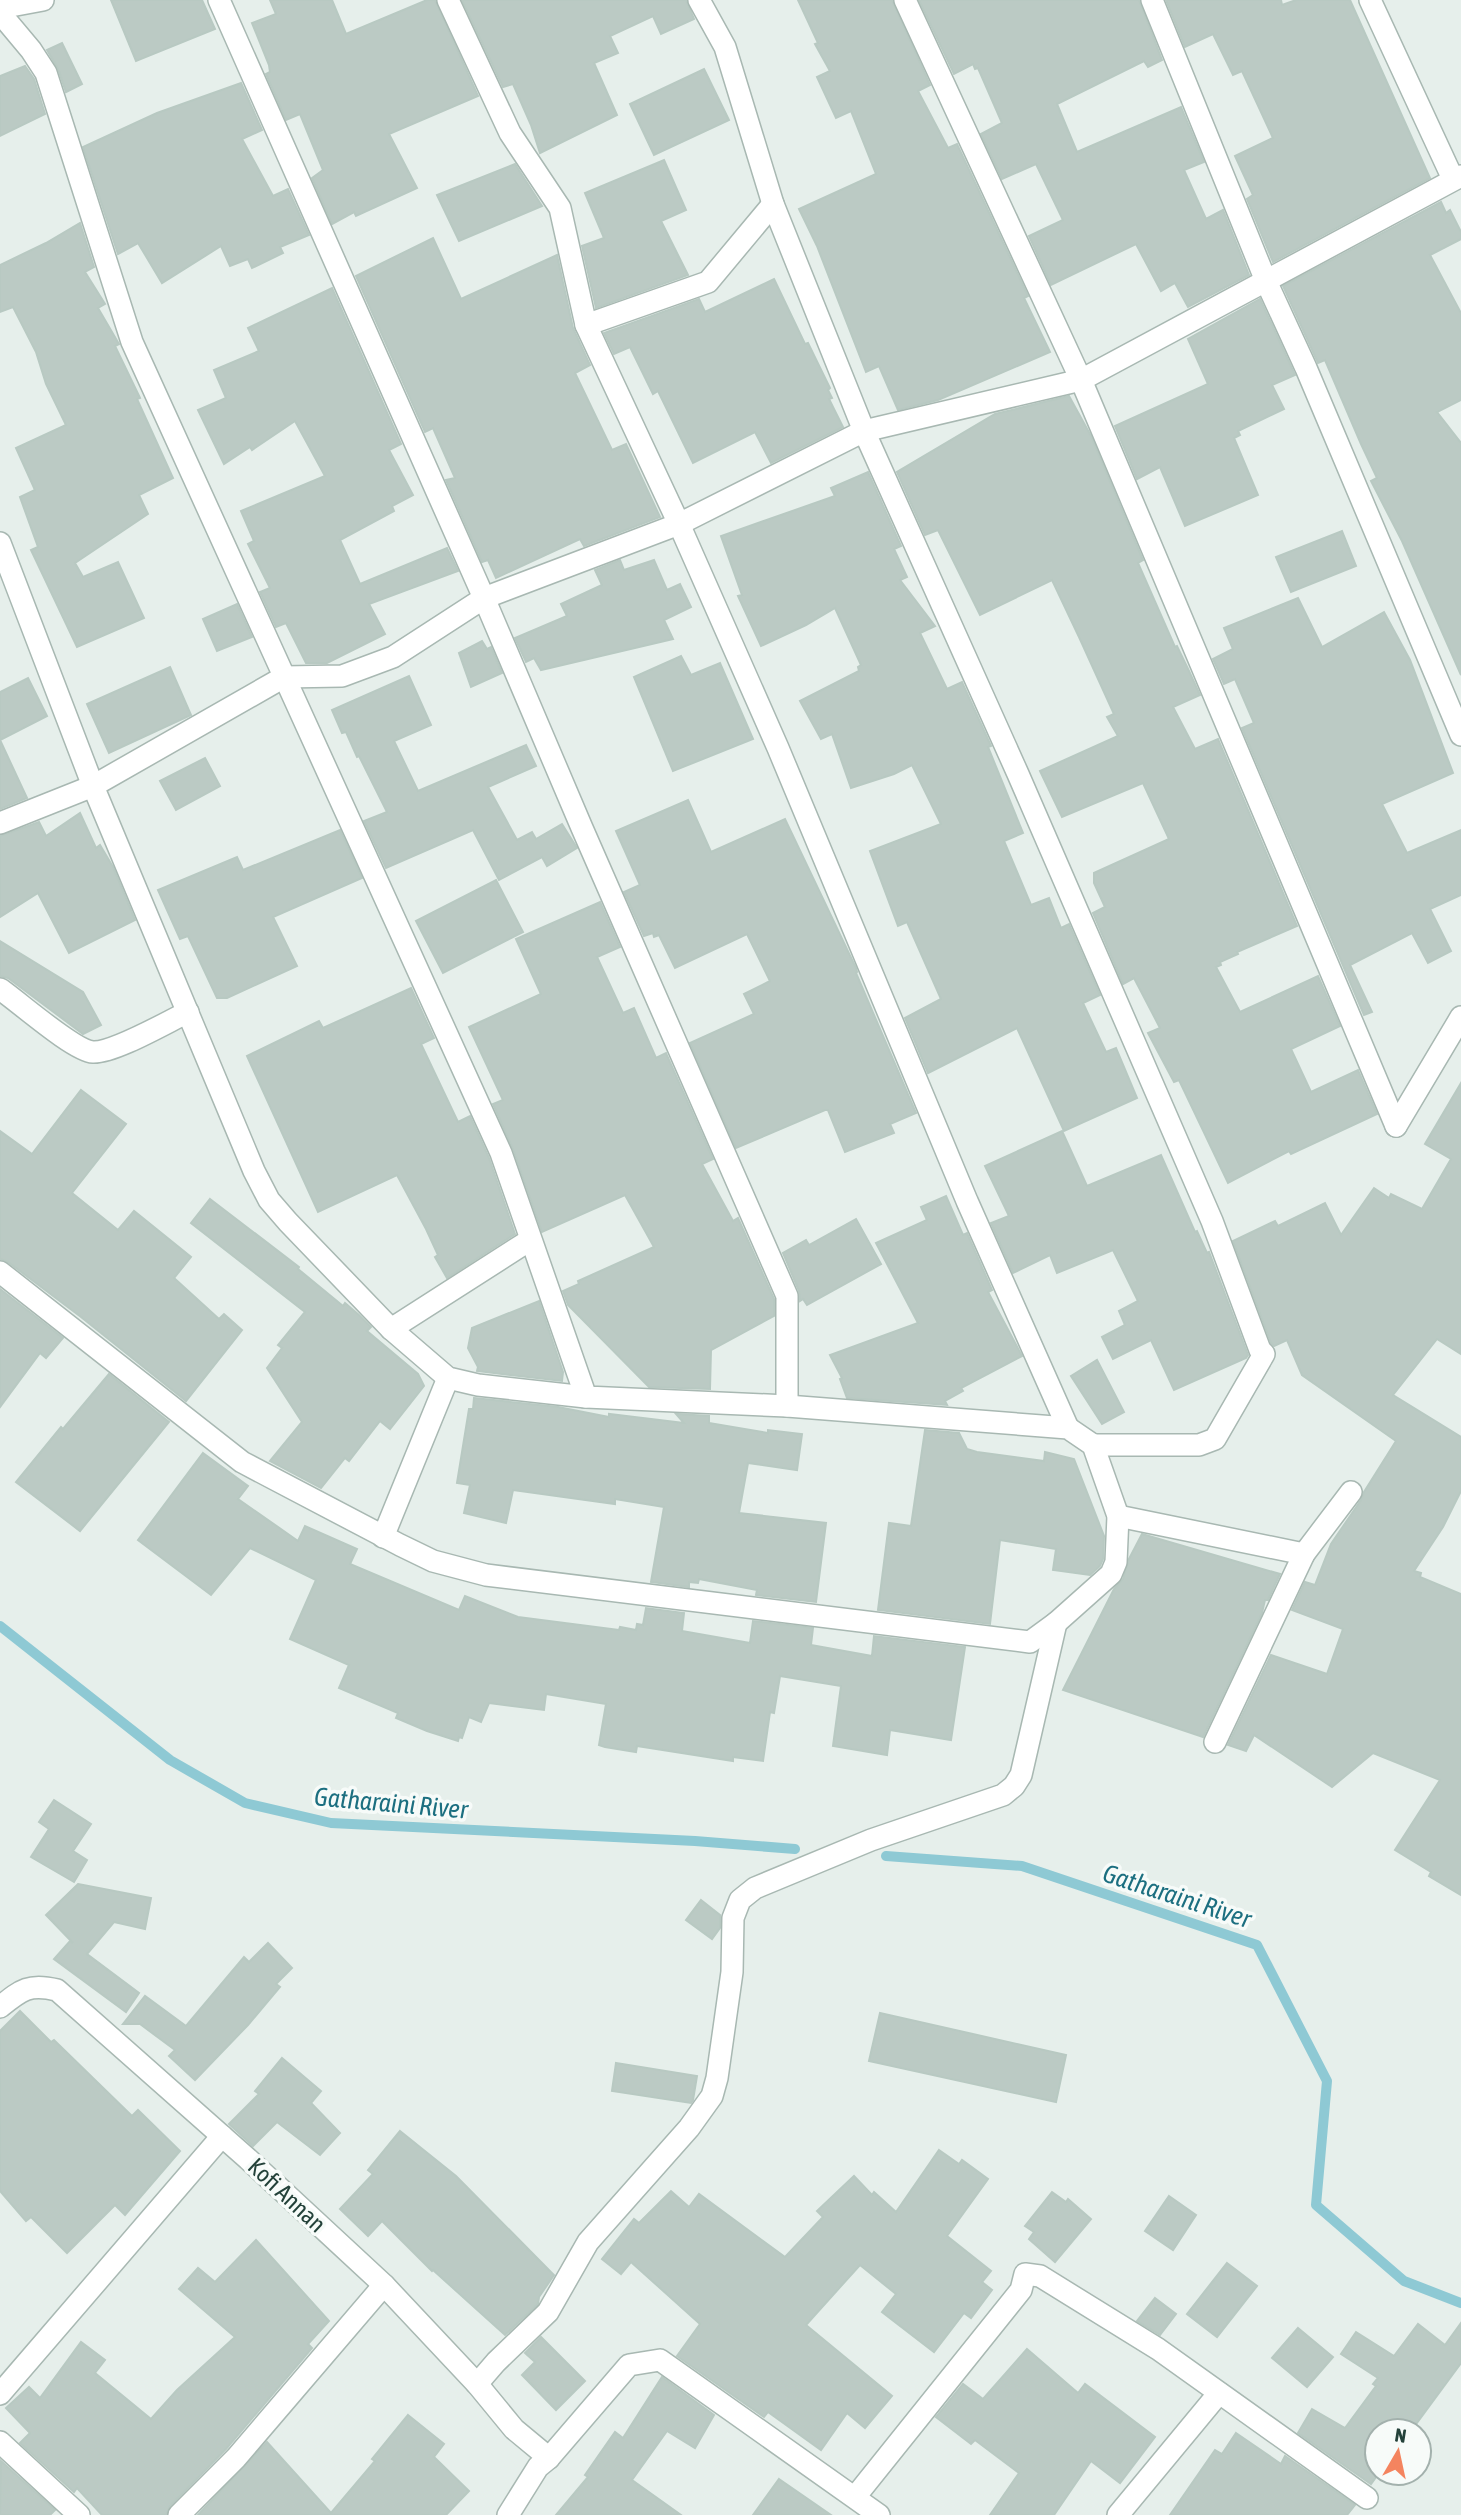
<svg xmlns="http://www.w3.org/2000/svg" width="1461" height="2515" font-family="'Asap Condensed',sans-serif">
<rect width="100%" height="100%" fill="#e6efeb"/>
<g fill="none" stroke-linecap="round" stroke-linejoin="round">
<g stroke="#8ec9d4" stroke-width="10">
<polyline points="0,1626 170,1760 245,1803 331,1823 695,1841 795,1849"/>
<polyline points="886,1856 1022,1866 1257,1945 1327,2081 1316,2205 1404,2281 1461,2303"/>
</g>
</g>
<g fill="#bbcac4" stroke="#b8c9c2" stroke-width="2">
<polygon points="111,0 202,0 215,29 136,61"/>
<polygon points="270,0 332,0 346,34 427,0 435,0 478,96 389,134 417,188 356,216 354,212 332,224 312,178 323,170 300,114 286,120 266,74 270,72 269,65 252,23 276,14"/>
<polygon points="462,0 686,0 694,19 661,34 653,16 610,36 618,53 594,63 617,115 540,153 531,125 513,84 503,87"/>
<polygon points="798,0 892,0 930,85 918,91 948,148 957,144 1028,296 1024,298 1050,352 938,400 898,410 879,366 866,372 817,246 799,209 876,174 851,111 836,118 817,77 830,71 815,44 818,43"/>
<polygon points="919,0 1139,0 1162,60 1148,67 1144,61 1057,104 1077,152 1181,107 1204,162 1184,170 1206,219 1223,210 1249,275 1188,307 1175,283 1161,291 1136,244 1051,285 1029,236 1063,220 1036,164 1002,179 981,134 1002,123 978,68 975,69 973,64 954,74"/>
<polygon points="1166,0 1281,0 1282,5 1296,0 1350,0 1430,178 1273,262 1247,199 1253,195 1235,156 1273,138 1242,71 1233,75 1213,34 1185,47"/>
<polygon points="62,43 82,84 66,92 58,69 47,50"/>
<polygon points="25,66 34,79 45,114 0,136 0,76"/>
<polygon points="704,69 729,120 654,155 630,104"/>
<polygon points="241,83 262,130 242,139 273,196 288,189 309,235 280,247 283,253 252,268 248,259 230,266 221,246 162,283 138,243 118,254 83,147 157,113"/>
<polygon points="664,160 686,210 661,221 688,275 596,308 582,246 604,238 585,193"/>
<polygon points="515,164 542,206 459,241 437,195"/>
<polygon points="1441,202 1446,213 1450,210 1461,232 1461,239 1430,255 1461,313 1461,400 1437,412 1461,443 1461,675 1402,541 1371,481 1377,478 1361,444 1325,360 1318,363 1283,286"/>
<polygon points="80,223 94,267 85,272 105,304 98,308 119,344 115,346 140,398 137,399 173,478 139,495 148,514 75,563 83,577 118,562 144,618 77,647 31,550 38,547 20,497 35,490 16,448 66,425 46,384 36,352 13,307 0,312 0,265 46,243"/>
<polygon points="433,238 461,299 557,255 573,328 590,365 575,373 612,450 626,444 660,517 584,546 580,539 496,578 488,560 482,562 446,480 455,478 433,428 425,432 356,276"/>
<polygon points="774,279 805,344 808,343 830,388 828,390 832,398 829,399 843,427 771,463 755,432 693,463 658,391 653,394 630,347 614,354 604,333 699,299 705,312"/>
<polygon points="332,288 401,444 389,450 413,495 392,506 394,511 340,540 360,584 447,548 458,571 369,604 385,634 327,663 306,663 286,623 276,627 260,592 270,588 248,544 254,541 241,511 325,476 295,421 252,450 250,447 224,464 198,410 226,398 214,370 259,351 248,328"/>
<polygon points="1260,299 1295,375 1272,385 1284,409 1238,431 1240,435 1234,438 1258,495 1185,526 1160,467 1137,479 1115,426 1208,384 1188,339"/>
<polygon points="1069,396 1091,436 1143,560 1138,563 1175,647 1177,646 1189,671 1200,695 1173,707 1195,749 1218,739 1297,926 1237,952 1238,954 1220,962 1221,965 1216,967 1240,1012 1318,976 1340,1026 1291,1049 1311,1092 1358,1070 1377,1114 1291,1154 1289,1151 1228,1183 1179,1080 1174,1082 1148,1033 1160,1028 1134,978 1123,984 1093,913 1105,907 1094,883 1094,873 1169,839 1143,783 1062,817 1040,771 1118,736 1107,717 1114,714 1079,637 1052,580 980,615 938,530 925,535 897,472 995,414"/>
<polygon points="868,472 901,546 894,549 907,577 900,580 935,626 920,633 947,689 962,682 991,746 988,747 1023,833 1004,841 1031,905 1049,898 1061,928 1069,924 1100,995 1083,1003 1106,1052 1116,1048 1137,1098 1064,1131 1017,1028 928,1073 905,1018 941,999 907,922 898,926 870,851 941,824 912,765 894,774 851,788 832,734 821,739 800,701 859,671 858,667 861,665 835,608 806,625 761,646 738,596 742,595 721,536 835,496 831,488"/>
<polygon points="1342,531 1356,566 1291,592 1276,557"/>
<polygon points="620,560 624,570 654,560 667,590 680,584 691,607 664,620 673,639 541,670 534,658 526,662 515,638 567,616 561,604 602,585 595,570"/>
<polygon points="1298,598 1322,647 1384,612 1410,660 1453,773 1382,804 1407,853 1461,830 1461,895 1430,909 1451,951 1428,963 1412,933 1350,965 1372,1012 1364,1015 1242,728 1254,723 1235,679 1224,684 1213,659 1233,649 1224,628"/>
<polygon points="237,604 252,637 217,651 203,619"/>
<polygon points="482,641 487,649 491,647 502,673 471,687 459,653"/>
<polygon points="681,656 691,675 720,663 753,739 673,771 634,677"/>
<polygon points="170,667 191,715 109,753 87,704"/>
<polygon points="409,676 431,725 394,741 418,791 526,745 536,766 488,787 517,840 532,832 536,839 562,824 577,848 547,866 542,857 499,880 473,830 386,868 364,821 387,812 359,756 357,757 346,732 342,733 332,710"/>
<polygon points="28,678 47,716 0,740 27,798 0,809 0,692"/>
<polygon points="205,758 220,786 176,810 160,781"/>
<polygon points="688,800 711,852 785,819 856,968 857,972 856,973 916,1113 890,1124 894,1133 845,1152 828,1110 825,1110 736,1148 690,1043 754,1014 744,994 770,981 747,934 675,968 659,935 654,937 653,933 644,936 624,892 640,885 616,831"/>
<polygon points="80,813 96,848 100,845 113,867 135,920 69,953 38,893 0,917 0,836 39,822 46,836"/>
<polygon points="340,830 362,878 273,917 297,966 227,998 217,998 188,936 180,939 158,890 237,857 243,870"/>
<polygon points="496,880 523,932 443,973 416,921"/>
<polygon points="600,902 620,947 597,957 623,1013 634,1008 656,1058 666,1053 713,1159 702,1164 733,1221 738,1218 774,1299 774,1316 711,1350 710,1389 649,1387 568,1305 563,1291 579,1284 578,1281 654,1247 625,1195 542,1232 513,1149 493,1104 503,1100 469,1027 541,994 516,939"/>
<polygon points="0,941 83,992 101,1025 83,1034 8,978 0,976"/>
<polygon points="411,988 434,1038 421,1044 458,1122 470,1116 489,1158 515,1234 447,1278 435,1257 438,1255 426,1229 397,1175 318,1212 247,1056 319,1021 323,1028"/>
<polygon points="1461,1083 1461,1354 1437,1339 1393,1395 1461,1437 1461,1491 1443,1527 1414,1571 1421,1573 1420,1577 1461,1594 1461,1895 1429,1876 1431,1872 1395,1850 1440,1780 1373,1753 1332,1787 1254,1735 1246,1751 1228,1745 1271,1655 1327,1674 1343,1629 1292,1610 1305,1582 1315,1585 1331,1544 1361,1500 1364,1492 1396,1441 1302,1375 1287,1340 1274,1346 1271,1343 1233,1241 1275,1221 1278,1226 1325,1203 1341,1235 1374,1188 1389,1198 1391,1194 1422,1209 1451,1159 1425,1144"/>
<polygon points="81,1090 126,1124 72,1193 118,1230 134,1211 191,1257 174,1278 219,1319 224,1314 242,1330 186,1401 81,1317 8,1262 0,1259 0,1131 32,1154"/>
<polygon points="1062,1131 1087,1186 1161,1155 1195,1232 1197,1231 1207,1253 1209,1252 1248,1355 1246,1358 1174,1390 1151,1340 1113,1359 1102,1337 1125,1325 1119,1311 1138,1301 1113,1250 1057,1273 1050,1255 1013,1273 991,1223 1009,1216 985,1166"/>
<polygon points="946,1196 963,1235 967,1233 992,1290 988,1292 1022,1356 961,1388 963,1391 945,1401 947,1405 847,1398 840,1379 842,1378 830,1355 918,1323 876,1243 927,1220 921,1207"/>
<polygon points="210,1199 299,1267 298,1269 343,1306 345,1303 359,1315 371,1327 367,1331 418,1374 424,1386 390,1429 380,1421 349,1461 345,1458 321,1488 270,1461 302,1422 267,1368 282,1348 278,1345 305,1312 191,1223"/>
<polygon points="856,1219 881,1264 807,1305 803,1299 800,1301 799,1291 783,1253 806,1240 809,1245"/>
<polygon points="0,1289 63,1338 46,1358 40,1353 0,1407"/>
<polygon points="539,1301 563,1372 562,1381 477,1371 478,1367 468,1348 472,1328"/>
<polygon points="1097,1360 1124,1412 1102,1424 1071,1376"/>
<polygon points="109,1374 169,1422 80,1531 16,1482 61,1427 63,1429"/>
<polygon points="474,1398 558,1407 609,1417 609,1414 684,1423 676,1414 709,1416 709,1423 768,1433 768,1430 802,1434 797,1470 748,1463 739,1513 826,1523 816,1602 756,1595 757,1590 699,1579 698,1583 689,1582 689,1587 651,1582 664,1507 615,1499 615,1504 513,1490 506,1523 464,1513 470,1485 457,1483 469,1409 473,1409"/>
<polygon points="925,1430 959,1433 967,1449 977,1452 1044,1461 1045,1452 1074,1459 1104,1536 1103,1559 1100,1566 1090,1575 1053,1570 1056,1549 1000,1540 990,1624 878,1610 889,1523 911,1526"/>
<polygon points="203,1453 248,1486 238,1499 298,1541 305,1526 357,1549 350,1564 459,1610 465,1596 518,1617 619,1630 620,1627 636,1630 637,1624 643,1625 646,1608 684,1613 682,1631 750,1643 753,1621 813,1628 811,1645 872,1656 874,1636 965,1647 951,1740 890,1730 887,1755 833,1746 841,1686 780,1676 774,1713 770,1712 763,1761 733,1757 733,1761 637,1746 636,1752 605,1747 599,1745 606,1704 546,1694 544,1710 489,1703 481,1722 469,1717 462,1738 459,1737 458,1741 427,1731 396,1718 398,1713 339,1688 349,1665 290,1639 316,1580 250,1548 211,1595 138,1540"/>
<polygon points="1142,1534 1280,1574 1268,1600 1265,1600 1262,1613 1203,1737 1063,1690 1114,1589 1123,1579 1129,1559"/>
<polygon points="54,1800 91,1824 73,1851 87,1860 74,1882 31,1857 49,1829 39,1822"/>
<polygon points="78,1884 151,1898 145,1929 114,1922 87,1954 139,1993 126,2012 54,1959 70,1941 73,1943 46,1915"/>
<polygon points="701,1900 720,1915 720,1928 712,1939 686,1920"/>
<polygon points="268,1943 292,1968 276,1984 280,1987 248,2025 195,2080 169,2056 175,2050 140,2024 123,2024 145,1996 186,2026 244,1957 249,1962"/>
<polygon points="20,2011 51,2042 54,2040 132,2116 138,2110 180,2151 125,2215 115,2205 67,2253 31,2217 26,2221 0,2191 0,2031"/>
<polygon points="880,2013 1066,2055 1056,2102 869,2061"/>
<polygon points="282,2058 321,2091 311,2103 340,2133 320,2155 277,2122 253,2146 229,2124 259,2094 255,2091"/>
<polygon points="616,2063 697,2076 693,2100 691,2103 612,2091"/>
<polygon points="400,2131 456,2176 554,2275 539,2297 538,2304 505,2335 433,2270 432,2271 382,2221 368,2236 340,2209 373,2174 368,2170"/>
<polygon points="939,2150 959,2164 962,2160 988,2179 947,2236 991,2271 982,2282 992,2290 971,2318 964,2313 934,2352 882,2312 896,2294 860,2265 806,2325 892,2396 865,2428 847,2413 821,2450 768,2412 764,2417 677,2356 700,2324 631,2262 621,2274 602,2259 634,2219 639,2223 671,2191 689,2207 699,2194 785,2257 823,2217 817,2211 854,2176 872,2195 874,2192 896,2212"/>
<polygon points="1052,2192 1066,2202 1068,2199 1091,2219 1055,2262 1029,2239 1034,2232 1025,2226"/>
<polygon points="1169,2196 1196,2215 1173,2250 1145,2231"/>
<polygon points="256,2240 329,2321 308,2344 312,2348 226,2449 170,2506 166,2515 102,2515 77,2488 74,2492 20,2443 30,2433 6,2408 29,2387 40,2398 81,2342 105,2360 95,2373 151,2419 177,2390 235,2337 179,2289 198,2268 215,2282"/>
<polygon points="1227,2263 1257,2286 1217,2337 1187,2314"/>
<polygon points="1155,2298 1176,2314 1160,2335 1137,2321"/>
<polygon points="1461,2323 1461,2363 1411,2431 1377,2431 1377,2473 1379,2473 1371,2484 1298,2433 1312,2409 1345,2428 1376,2386 1373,2384 1378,2378 1341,2354 1356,2332 1394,2356 1418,2324 1445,2345"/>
<polygon points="1298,2328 1333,2357 1307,2387 1272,2358"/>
<polygon points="541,2337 585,2381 556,2410 522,2375 535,2362 525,2353"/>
<polygon points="1027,2349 1078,2393 1085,2384 1155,2437 1120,2483 1091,2461 1054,2515 990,2515 1019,2473 975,2440 971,2444 936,2417 963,2384 983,2399"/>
<polygon points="662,2377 714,2415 695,2448 667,2431 632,2480 681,2515 556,2515 588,2477 585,2475 615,2432 623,2438"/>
<polygon points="408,2415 444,2444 434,2457 469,2491 446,2515 198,2515 267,2442 331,2513 375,2461 372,2459"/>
<polygon points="1236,2433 1281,2464 1285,2456 1355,2505 1347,2515 1170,2515 1215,2450 1222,2454"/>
<polygon points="1,2461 55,2510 50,2515 0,2515"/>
<polygon points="779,2479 831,2515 753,2515"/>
</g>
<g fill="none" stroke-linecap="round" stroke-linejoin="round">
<g stroke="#a8b8b2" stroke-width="24">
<g id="street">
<polyline points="219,0 484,598 582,828 787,1296 787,1406"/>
<polyline points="448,0 510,133 560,208 586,325 679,524 778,748 967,1201 1068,1428"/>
<polyline points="699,0 725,47 773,204 864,431 1018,774 1212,1221 1260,1350 1264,1354 1215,1439 1199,1445 1093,1445"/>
<polyline points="905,0 1081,380 1396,1126"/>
<polyline points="1152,0 1266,281 1306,368 1461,735"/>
<polyline points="1370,0 1453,179"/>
<polyline points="0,8 43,0"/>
<polyline points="0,13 31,50 46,73 132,342 501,1153 586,1397 787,1406 1068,1428 1093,1445 1118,1516 1116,1562 1111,1574 1056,1623 1030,1642 486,1575 433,1561 400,1545 242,1462 0,1272"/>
<polyline points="586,325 708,282 773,204"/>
<polyline points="0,543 93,786 254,1171 269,1200 288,1222 391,1329 448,1378 478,1385 586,1397"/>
<polyline points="0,823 93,786 284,677 342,676 393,657 484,598 679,524 864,431 1081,380 1461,176"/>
<path d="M0,989C19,1002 74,1051 93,1052C114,1053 167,1022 188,1012"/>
<polyline points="1396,1126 1461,1017"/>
<polyline points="391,1329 530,1240"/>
<polyline points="1118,1516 1304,1554"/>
<polyline points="383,1537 448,1378"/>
<polyline points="1215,1742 1304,1554 1351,1492"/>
<path d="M0,2007C21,1990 29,1983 57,1990L248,2159L384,2285L477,2384L514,2429L549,2458"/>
<polyline points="477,2384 496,2362 548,2312 588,2242 689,2128 712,2096 717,2078 732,1972 733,1918 740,1900 755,1888 871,1840 1003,1795 1014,1786 1021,1775 1056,1623"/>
<polyline points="0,2394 222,2136"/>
<polyline points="0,2442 79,2515"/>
<polyline points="855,2497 1021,2290 1025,2274 1040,2276 1158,2349 1367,2498"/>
<polyline points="179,2515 236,2458 384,2285"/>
<polyline points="508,2515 538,2467 549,2458 629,2365 660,2360 879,2515"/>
<polyline points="1118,2515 1219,2393"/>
</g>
</g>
<use href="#street" stroke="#fff" stroke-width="21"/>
</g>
<g text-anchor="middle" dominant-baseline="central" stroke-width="7" stroke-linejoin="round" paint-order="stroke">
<g font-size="24" fill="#24423a" stroke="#f7fbf9">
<text transform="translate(287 2195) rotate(43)">Kofi Annan</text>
</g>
<g font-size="26" font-style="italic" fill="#1c6f80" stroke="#f7fbf9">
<text transform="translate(391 1803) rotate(5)">Gatharaini River</text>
<text transform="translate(1177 1896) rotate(18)">Gatharaini River</text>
</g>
</g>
<g transform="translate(1398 2452) rotate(9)"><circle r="33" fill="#f7fbf9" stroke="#a3b1ad" stroke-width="2"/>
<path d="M0-5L12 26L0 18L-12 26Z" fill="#f4845f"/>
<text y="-10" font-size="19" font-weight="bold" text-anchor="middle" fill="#24423a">N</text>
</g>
</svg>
